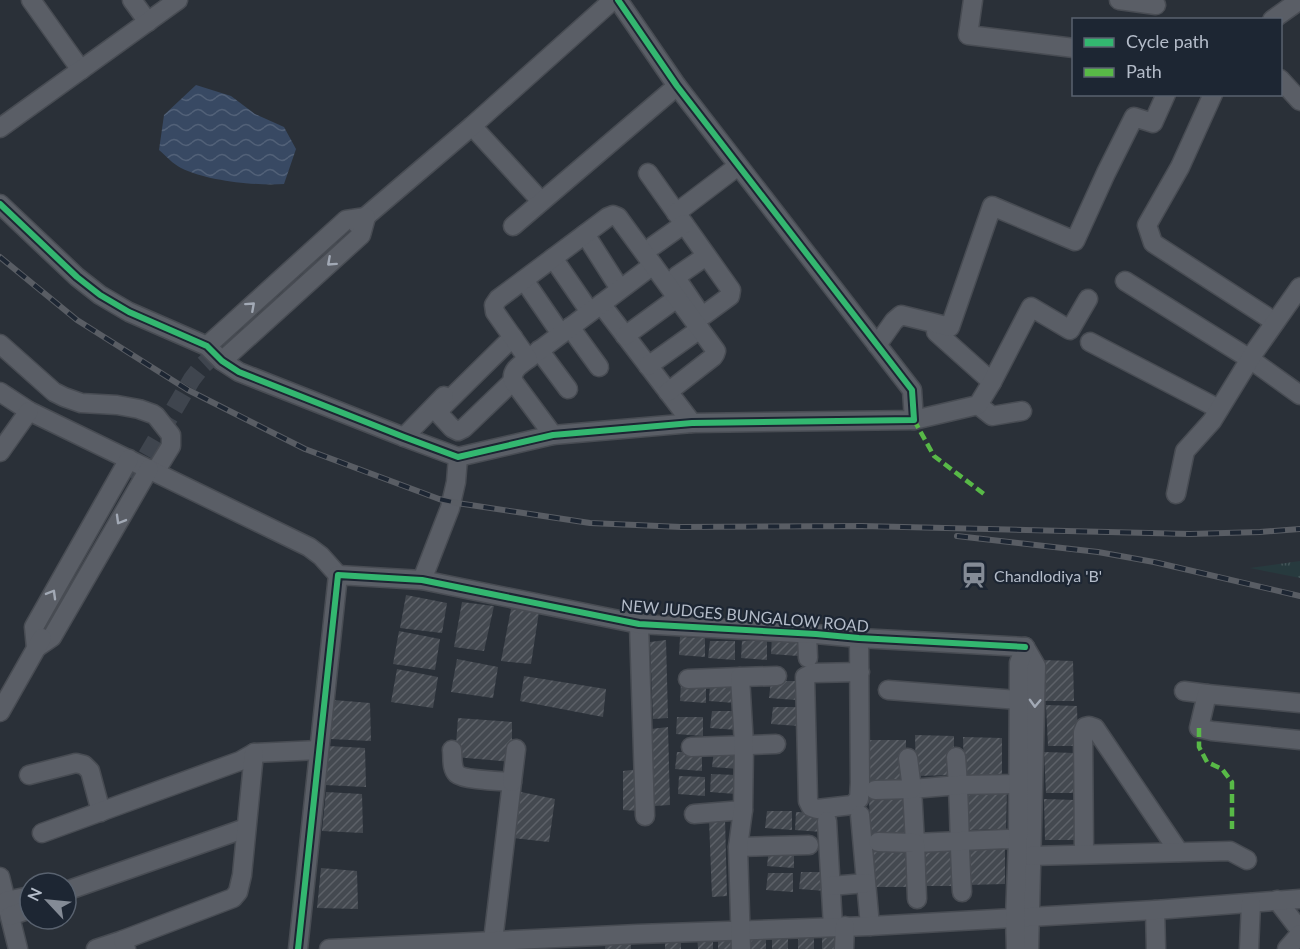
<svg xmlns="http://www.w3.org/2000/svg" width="1300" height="949" font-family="Lato,sans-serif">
<defs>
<pattern id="grass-tufts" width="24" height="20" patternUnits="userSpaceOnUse" patternTransform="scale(1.5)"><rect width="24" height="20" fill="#273a3e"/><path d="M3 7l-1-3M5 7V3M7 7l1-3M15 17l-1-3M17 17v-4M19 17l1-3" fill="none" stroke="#445559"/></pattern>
<pattern id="water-waves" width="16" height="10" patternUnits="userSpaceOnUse" patternTransform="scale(1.5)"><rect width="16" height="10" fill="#384963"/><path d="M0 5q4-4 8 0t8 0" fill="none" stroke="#526178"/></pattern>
<pattern id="building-hatch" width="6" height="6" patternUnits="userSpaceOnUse" patternTransform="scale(1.5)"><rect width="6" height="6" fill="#444950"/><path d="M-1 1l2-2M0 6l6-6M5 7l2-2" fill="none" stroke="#5d6168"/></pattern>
</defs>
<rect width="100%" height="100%" fill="#2a3038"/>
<polygon fill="url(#grass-tufts)" points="1300,561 1300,578 1250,568"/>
<path fill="url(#water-waves)" d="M196,85L231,96L255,114L284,127L296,149L284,184C256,186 207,181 181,168C173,164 166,156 159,150L164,115Z"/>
<g fill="url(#building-hatch)">
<polygon points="406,595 447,603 442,633 400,628"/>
<polygon points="462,602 494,606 484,651 454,647"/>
<polygon points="511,609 539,612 531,664 501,661"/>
<polygon points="399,631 440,639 435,670 393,664"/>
<polygon points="772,636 798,637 798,656 771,654"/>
<polygon points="680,637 705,638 705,657 679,655"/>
<polygon points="666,640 668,718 653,719 650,642"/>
<polygon points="710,641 735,641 735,660 708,658"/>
<polygon points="742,641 767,641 767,660 741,658"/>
<polygon points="457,659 498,667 493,698 451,692"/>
<polygon points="1042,660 1073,661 1074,701 1043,701"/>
<polygon points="397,669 438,677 433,708 391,702"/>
<polygon points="524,676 606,689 603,717 520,701"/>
<polygon points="771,681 796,681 796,700 769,698"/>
<polygon points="710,683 735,684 735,703 709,701"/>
<polygon points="681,684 706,684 706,703 680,701"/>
<polygon points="334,700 370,703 371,741 330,739"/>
<polygon points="1046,705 1077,706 1078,746 1048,746"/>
<polygon points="773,707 798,707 798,726 771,724"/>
<polygon points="712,711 737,711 737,730 710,728"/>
<polygon points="677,717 703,717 703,736 676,734"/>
<polygon points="458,718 512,722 512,762 455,757"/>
<polygon points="668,727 670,805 654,806 651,729"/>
<polygon points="915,735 954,736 954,775 916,776"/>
<polygon points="963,737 1002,738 1002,777 964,778"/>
<polygon points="867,740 906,740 906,780 868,781"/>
<polygon points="328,746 365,748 366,787 325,785"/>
<polygon points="714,750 739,750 739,769 712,767"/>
<polygon points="677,752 702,752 702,771 675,769"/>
<polygon points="1044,752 1075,753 1076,793 1046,793"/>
<polygon points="640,769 640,811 623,810 623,771"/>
<polygon points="711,774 736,775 736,794 710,792"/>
<polygon points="679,776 705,777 705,796 678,794"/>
<polygon points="967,789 1007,790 1006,829 968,830"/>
<polygon points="326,792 362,794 363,833 322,831"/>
<polygon points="521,792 555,799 549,842 513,838"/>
<polygon points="869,795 909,796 908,835 870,836"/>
<polygon points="1044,799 1075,800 1076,840 1045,840"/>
<polygon points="767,811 792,811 792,830 765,828"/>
<polygon points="796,812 822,813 822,832 795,830"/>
<polygon points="725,818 727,896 712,897 709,820"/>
<polygon points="966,844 1005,845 1005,884 967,885"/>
<polygon points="919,846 956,846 958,886 920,886"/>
<polygon points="872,847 912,847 911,887 873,887"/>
<polygon points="769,849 794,849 794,868 767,866"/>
<polygon points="321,868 357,871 358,909 317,908"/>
<polygon points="801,872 826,872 826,891 799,889"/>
<polygon points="768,873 793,873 793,892 766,890"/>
<polygon points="822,931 838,932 838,949 822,949"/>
<polygon points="750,932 766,934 766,949 750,949"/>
<polygon points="718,933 734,935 734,949 718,949"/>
<polygon points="772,933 788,934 788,949 772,949"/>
<polygon points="798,933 814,934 814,949 798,949"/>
<polygon points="697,936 713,937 713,949 698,949"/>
<polygon points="606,939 631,939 631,949 605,949"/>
<polygon points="665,939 681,941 681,949 665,949"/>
</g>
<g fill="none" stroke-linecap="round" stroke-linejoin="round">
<polyline stroke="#3f454e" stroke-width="18" stroke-dasharray="18 9" stroke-linecap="butt" points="133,479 192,379 202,366 339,239"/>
<g stroke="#484c53" stroke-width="21">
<g id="minor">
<polyline points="31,0 81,70"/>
<polyline points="132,0 148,22"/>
<polyline points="973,0 968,35 1074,48"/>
<polyline points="1119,0 1156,5"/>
<polyline points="1272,20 1300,0"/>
<polyline points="1280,79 1300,101"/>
<polyline points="1213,94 1180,167 1147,225 1153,243 1275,322"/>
<polyline points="472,126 541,201"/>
<polyline points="0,128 178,0"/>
<polyline points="648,173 731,290 730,296 704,315 701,315 676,278 677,276 706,256"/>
<polyline points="0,204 77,277 100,295 129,312 207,346 222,361 239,372 404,437 458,457 553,435 692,423 914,420 912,390 677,86 618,0"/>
<polyline points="676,213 738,166"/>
<polyline points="357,224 472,126 613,0"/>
<polyline points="513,226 677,86"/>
<polyline points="585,234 620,289"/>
<polyline points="653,246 684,224"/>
<polyline points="553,258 590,312"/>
<polyline points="524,280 561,334"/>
<polyline points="1125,281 1250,359 1300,395"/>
<polyline points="601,304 692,423"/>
<polyline points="570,327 599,367"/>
<polyline points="936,332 992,382"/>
<polyline points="625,336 677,298"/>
<polyline points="513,337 442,407 440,415 452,428 458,431 464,428 513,381"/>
<polyline points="1090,342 1219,409"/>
<polyline points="0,344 54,392 64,397 81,403 117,405 139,409 153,414 156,416 171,435 171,446 155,472"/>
<polyline points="877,345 894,321 901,315 950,327 992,206 1075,241 1106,173 1134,117 1153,123 1166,94"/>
<polyline points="207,346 346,220 366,217 361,235 222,361"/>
<polyline points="539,350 568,389"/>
<polyline points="528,359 653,265"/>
<polyline points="648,366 700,329"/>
<polyline points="0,392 29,411 309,547 321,556 338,575"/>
<polyline points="978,405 992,416 1022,411"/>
<polyline points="914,420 978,405 992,382 1031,307 1070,330 1088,299"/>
<path d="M553,435L513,381C511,370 520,365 528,359L495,312L494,305L498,299L608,217L613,215L618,217L716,351L715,354L713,357L668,392"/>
<polyline points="404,437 444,396"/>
<polyline points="0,452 29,411"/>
<polyline points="129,459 34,627 36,648 52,637 149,469"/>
<polyline points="1176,494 1185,451 1212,421 1255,351 1300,287"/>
<polyline points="422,580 450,508 456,482 458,457"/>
<polyline points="639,624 645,816"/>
<polyline points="807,633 808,658"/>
<path d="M859,638C859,686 860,735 860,783L859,799L852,805L817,809L811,807L808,801L805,677L813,673L860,672"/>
<polyline points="1025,647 1036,666 1029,949"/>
<polyline points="688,679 740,677"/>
<polyline points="888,690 1019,700"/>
<polyline points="1184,691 1207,694"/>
<polyline points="1300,703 1207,694 1199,728 1212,731 1300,740"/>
<polyline points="0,712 42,638"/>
<polyline points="691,747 776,744"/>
<path d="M452,750C453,758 451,768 457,774C464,780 501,781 512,782L493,941"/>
<path d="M956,757C960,802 959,847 962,892"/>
<polyline points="29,775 76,763 84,765 90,771 101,812"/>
<polyline points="512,782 516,749"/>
<polyline points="1017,784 959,785 912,789 915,843 1007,839 1018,840"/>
<polyline points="875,790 912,789 908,758"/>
<polyline points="694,814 743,810"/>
<polyline points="860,815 870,926"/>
<polyline points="827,821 833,927"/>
<polyline points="42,833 240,761 254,753 319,750"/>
<polyline points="878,842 915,843 917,899"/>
<polyline points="738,847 809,845"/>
<polyline points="1084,854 1083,732 1085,727 1089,726 1095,728 1179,852"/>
<polyline points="1030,856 1230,851 1247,860"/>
<polyline points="0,877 18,949"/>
<polyline points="831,886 866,883"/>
<polyline points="66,891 246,828"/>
<polyline points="1277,900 1300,930"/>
<polyline points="6,901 30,896"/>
<polyline points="1155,910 1156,949"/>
<polyline points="10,916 30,909"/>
<polyline points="96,949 123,940"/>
<polyline points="126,949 123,940 233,898 238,892 242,875 254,753"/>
<polyline points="298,949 338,575 422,580 639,624 816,634 859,638 1025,647"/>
<polyline points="329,949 638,934 870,926 1155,910 1300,899"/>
<polyline points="741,949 738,847 743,810 744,745 740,677 777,676"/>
<polyline points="844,949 845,926"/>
<polyline points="1016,949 1015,918 1018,840 1019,663 1025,647"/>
<polyline points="1249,949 1251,903"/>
<polyline points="1287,949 1300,934"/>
</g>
</g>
<use href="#minor" stroke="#5a5e66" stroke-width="18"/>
<g stroke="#595d64" stroke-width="6">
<g id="rail">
<polyline points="0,257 77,320 188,390 305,449 439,499 457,503 590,523 681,527 862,526 1190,534 1260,532 1300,529"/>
<polyline points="957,536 1098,552 1154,562 1300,596"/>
</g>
</g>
<use href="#rail" stroke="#1d2633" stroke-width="4" stroke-dasharray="11" stroke-linecap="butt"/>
<g stroke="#58b947" stroke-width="4.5" stroke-dasharray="9 4.5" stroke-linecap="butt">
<polyline points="914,420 934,456 984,494"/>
<polyline points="1199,728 1199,747 1207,762 1222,769 1232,782 1232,829"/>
</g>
<g stroke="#1d2633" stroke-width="10">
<g id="cycleway">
<polyline points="0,204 77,277 100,295 129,312 207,346 222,361 239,372 404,437 458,457 553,435 692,423 914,420 912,390 677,86 618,0"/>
<polyline points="298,949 338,575 422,580 639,624 816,634 859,638 1025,647"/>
</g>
</g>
<use href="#cycleway" stroke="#33b770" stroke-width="6"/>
</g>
<defs><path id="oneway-chevron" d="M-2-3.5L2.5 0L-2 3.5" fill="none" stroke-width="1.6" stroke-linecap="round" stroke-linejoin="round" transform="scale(1.5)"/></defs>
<g stroke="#a2a9b5">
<use href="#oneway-chevron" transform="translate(331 262) rotate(138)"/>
<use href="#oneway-chevron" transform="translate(251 306) rotate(-42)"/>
<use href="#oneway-chevron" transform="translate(120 520) rotate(120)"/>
<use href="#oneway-chevron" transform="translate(52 594) rotate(-60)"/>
<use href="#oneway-chevron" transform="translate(1035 703) rotate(92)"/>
</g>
<defs>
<g id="station-bare" transform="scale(2.07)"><path d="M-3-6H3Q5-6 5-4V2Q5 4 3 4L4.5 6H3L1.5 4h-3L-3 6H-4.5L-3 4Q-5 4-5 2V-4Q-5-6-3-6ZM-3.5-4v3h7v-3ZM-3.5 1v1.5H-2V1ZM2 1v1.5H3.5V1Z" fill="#848b96" stroke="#1d2633" stroke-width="2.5" paint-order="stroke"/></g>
</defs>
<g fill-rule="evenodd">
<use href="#station-bare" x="974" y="575"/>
</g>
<g text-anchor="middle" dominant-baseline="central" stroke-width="4.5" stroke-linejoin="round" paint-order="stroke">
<g font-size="16" fill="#b4bcc9" stroke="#1d2633" text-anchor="start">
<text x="994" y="575">Chandlodiya 'B'</text>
</g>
<g font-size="16" fill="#b4bcc9" stroke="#1d2633">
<text transform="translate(745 615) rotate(5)">NEW JUDGES BUNGALOW ROAD</text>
</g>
</g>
<rect x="1072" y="18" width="210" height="78" fill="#1d2633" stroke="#59626f" stroke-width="1.5"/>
<rect x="1084" y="38" width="30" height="9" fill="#33b770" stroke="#59626f" stroke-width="1.5"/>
<text x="1126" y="48" font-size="18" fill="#b4bcc9">Cycle path</text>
<rect x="1084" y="68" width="30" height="9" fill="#58b947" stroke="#59626f" stroke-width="1.5"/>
<text x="1126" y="78" font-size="18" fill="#b4bcc9">Path</text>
<g transform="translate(48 901) rotate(296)"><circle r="28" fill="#1d2633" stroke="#59626f" stroke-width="1.5"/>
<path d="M0-4.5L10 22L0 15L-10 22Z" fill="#848b96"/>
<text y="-9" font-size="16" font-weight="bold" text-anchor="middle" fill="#b4bcc9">N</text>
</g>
</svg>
